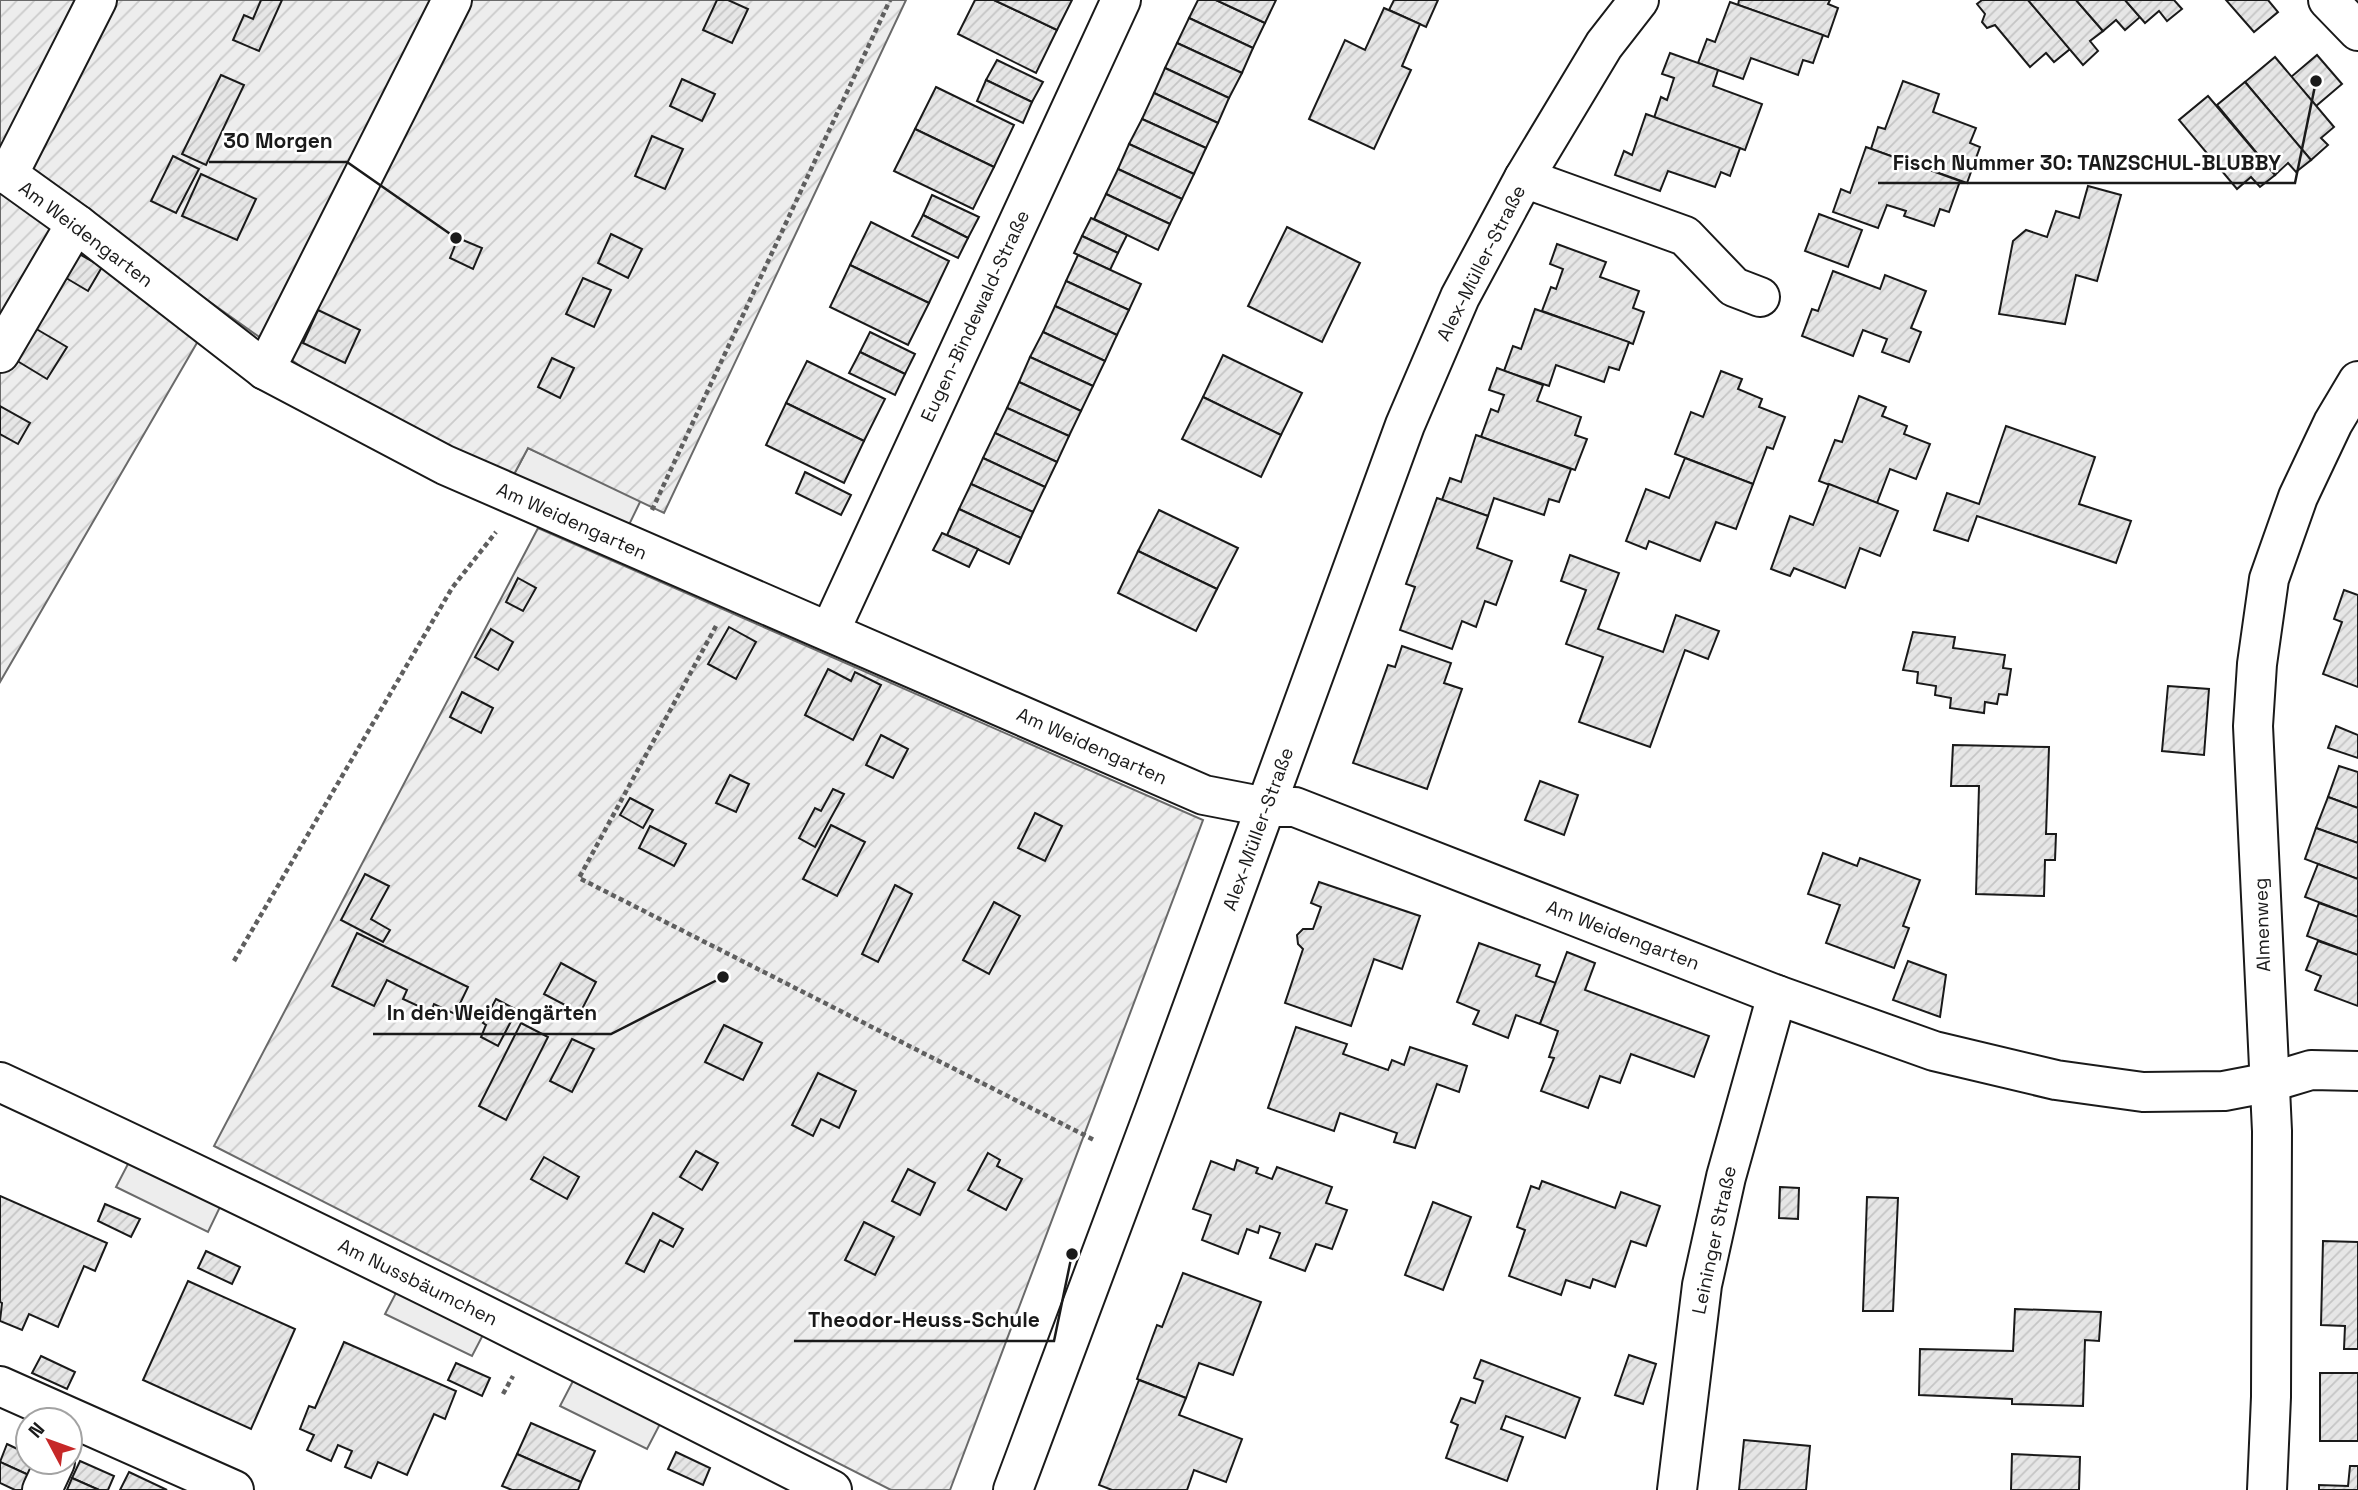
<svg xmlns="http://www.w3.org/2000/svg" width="2358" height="1490" font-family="'Space Grotesk',sans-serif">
<defs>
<pattern id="garden-furrows" width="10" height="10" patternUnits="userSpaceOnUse" patternTransform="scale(1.75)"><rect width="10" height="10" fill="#ededed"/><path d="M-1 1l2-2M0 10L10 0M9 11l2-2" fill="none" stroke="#cbcbcb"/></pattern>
<pattern id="building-hatch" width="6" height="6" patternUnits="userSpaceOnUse" patternTransform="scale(1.75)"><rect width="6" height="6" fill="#e6e6e6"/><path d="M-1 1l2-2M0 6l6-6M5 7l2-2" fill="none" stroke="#c5c5c5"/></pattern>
</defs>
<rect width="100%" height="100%" fill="#fff"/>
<g fill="#ededed" stroke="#6a6a6a" stroke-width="2">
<polygon points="528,448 641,500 625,533 511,480"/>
<polygon points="129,1162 220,1207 208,1232 116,1187"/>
<polygon points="398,1289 485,1331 472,1356 385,1314"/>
<polygon points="573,1381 660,1424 647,1449 560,1406"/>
</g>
<g fill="url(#garden-furrows)" stroke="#6a6a6a" stroke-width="2">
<polygon points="0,0 906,0 664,513 528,448 511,480 310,373 0,153"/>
<polygon points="0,181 205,329 0,682"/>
<polygon points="538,528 1203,820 950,1490 891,1490 214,1146"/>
</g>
<g fill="url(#building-hatch)" stroke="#1a1a1a" stroke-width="2">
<polygon points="261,0 282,0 259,51 233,40 244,15 253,19"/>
<polygon points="717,0 728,0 748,9 732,43 703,30"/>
<polygon points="975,0 994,0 1057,30 1036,73 958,34"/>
<polygon points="994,0 1072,0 1057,30"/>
<polygon points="1198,0 1216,0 1265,23 1253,48 1189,18"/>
<polygon points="1216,0 1276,0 1265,23"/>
<polygon points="1394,0 1438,0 1426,27 1389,10"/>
<polygon points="1739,0 1830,0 1828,4 1838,8 1828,37 1738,5"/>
<polygon points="1982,0 2028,0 2070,49 2054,62 2046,53 2030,67 1995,25 1987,28 1982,22 1985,14 1977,4"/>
<polygon points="2028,0 2076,0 2103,31 2090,41 2098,51 2083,65"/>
<polygon points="2076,0 2125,0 2140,17 2125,30 2116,20 2103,31"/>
<polygon points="2125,0 2174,0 2182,9 2167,21 2159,11 2145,23"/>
<polygon points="2226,0 2268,0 2278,12 2254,32"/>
<polygon points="1730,2 1823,35 1813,63 1803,60 1798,75 1751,58 1743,79 1698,63 1707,39 1715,42"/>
<polygon points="1384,8 1420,24 1402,66 1411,70 1374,149 1309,119 1345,40 1365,50"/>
<polygon points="1189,18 1253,48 1242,73 1177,43"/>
<polygon points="1177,43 1242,73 1229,98 1165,68"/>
<polygon points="1670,53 1718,70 1713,86 1762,104 1745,150 1654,118 1661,97 1667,100 1674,78 1662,74"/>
<polygon points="2317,55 2342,84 2316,106 2291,77"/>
<polygon points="2275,57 2334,127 2321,138 2328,145 2311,160 2245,82"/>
<polygon points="997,60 1043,82 1032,102 986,80"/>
<polygon points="1165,68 1229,98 1218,123 1154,93"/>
<polygon points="221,75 244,85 206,165 182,154"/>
<polygon points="682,79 715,94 702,121 670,106"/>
<polygon points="986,80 1032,102 1023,123 977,101"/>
<polygon points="1903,81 1939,94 1933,112 1976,128 1970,143 1980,147 1967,183 1871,149 1878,127 1885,129"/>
<polygon points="2245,82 2311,160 2296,172 2288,163 2275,175 2217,105"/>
<polygon points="936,87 1014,125 994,167 915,129"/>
<polygon points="1154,93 1218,123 1206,148 1142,119"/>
<polygon points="2208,96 2275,175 2260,187 2251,177 2237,189 2179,120"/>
<polygon points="1646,114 1740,148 1730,176 1721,172 1715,187 1668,171 1660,191 1615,175 1624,151 1632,155"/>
<polygon points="1142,119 1206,148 1194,174 1129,144"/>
<polygon points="915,129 994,167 973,209 894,171"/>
<polygon points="652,136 683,149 665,189 635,176"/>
<polygon points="1129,144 1194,174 1182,199 1118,169"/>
<polygon points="1866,147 1960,181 1949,212 1940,209 1934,226 1904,216 1906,211 1887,205 1878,228 1833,212 1841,189 1850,193"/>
<polygon points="173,156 199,169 176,213 151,201"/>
<polygon points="1118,169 1182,199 1170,224 1106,194"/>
<polygon points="201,174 256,199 237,240 182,216"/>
<polygon points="2088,186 2121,195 2097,281 2076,275 2065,324 1999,314 2013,241 2026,230 2047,237 2056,211 2079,218"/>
<polygon points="1106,194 1170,224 1158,250 1094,219"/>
<polygon points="932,195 979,217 968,238 923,215"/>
<polygon points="1819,214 1862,230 1848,267 1805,251"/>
<polygon points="923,215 968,238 958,258 912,236"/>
<polygon points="1091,218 1127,235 1118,253 1082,236"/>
<polygon points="871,222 949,261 929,303 850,265"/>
<polygon points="1287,227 1360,263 1322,342 1248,306"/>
<polygon points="611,234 642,249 628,278 598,263"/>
<polygon points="1082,236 1118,253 1110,270 1074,253"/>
<polygon points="458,238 482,248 473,269 450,258"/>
<polygon points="1557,244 1606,262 1600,277 1639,291 1633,308 1644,312 1633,344 1542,311 1551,287 1556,289 1563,269 1550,264"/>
<polygon points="74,251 102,267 88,291 61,275"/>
<polygon points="1078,255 1141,284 1129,310 1066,281"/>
<polygon points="850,265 929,303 908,345 830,307"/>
<polygon points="1833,271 1880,289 1885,275 1926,291 1911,328 1921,332 1909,362 1882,352 1887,339 1863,330 1853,356 1802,336 1812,309 1818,311"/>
<polygon points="583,278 611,290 594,327 566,314"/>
<polygon points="1066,281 1129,310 1117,335 1055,306"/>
<polygon points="1055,306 1117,335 1105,361 1043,332"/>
<polygon points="1535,309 1629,342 1619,370 1609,367 1604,382 1556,365 1549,386 1504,371 1513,346 1521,349"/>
<polygon points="318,310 360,330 345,363 303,343"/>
<polygon points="33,327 67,347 47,379 14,359"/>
<polygon points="870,332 915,354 905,374 860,352"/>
<polygon points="1043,332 1105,361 1093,386 1030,357"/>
<polygon points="860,352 905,374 895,395 849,373"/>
<polygon points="1223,355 1302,393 1281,435 1203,397"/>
<polygon points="1030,357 1093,386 1081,411 1019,382"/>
<polygon points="552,358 574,368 560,398 538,387"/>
<polygon points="807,361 885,399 864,441 786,403"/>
<polygon points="1497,368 1543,385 1537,401 1581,417 1575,435 1587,439 1575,470 1481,437 1491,409 1498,412 1504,395 1489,390"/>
<polygon points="1721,371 1742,379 1738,389 1762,399 1759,407 1785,417 1773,449 1767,447 1753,484 1675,454 1691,412 1703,417"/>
<polygon points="1019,382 1081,411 1069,436 1007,408"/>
<polygon points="1859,396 1886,407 1882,416 1907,426 1904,434 1930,444 1916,479 1890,469 1877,503 1819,481 1835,440 1842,442"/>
<polygon points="1203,397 1281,435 1261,477 1182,439"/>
<polygon points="786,403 864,441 844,483 766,445"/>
<polygon points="0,406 30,423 18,444 0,434"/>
<polygon points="1007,408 1069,436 1057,462 995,433"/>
<polygon points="2006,426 2095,457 2079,504 2131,521 2116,563 1977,516 1968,541 1934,530 1947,493 1979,504"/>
<polygon points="995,433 1057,462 1045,487 983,458"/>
<polygon points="1476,435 1571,469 1559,502 1549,499 1544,515 1494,498 1488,516 1442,500 1450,478 1461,482"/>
<polygon points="983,458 1045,487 1033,512 971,484"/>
<polygon points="1685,458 1753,484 1736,529 1716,522 1700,561 1649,541 1646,549 1626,541 1646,489 1669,498"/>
<polygon points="805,472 851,495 841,515 796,493"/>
<polygon points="971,484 1033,512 1021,538 959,509"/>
<polygon points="1829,484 1898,511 1880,556 1860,548 1845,588 1794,568 1790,576 1771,569 1790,516 1813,525"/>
<polygon points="1437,498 1488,516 1477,548 1512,561 1496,605 1485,601 1476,627 1462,621 1452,649 1400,630 1415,587 1406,584"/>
<polygon points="959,509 1021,538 1009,564 947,535"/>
<polygon points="1159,510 1238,548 1217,589 1138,551"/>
<polygon points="942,533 978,549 969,567 933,550"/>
<polygon points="1138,551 1217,589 1196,631 1118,593"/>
<polygon points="1570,555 1619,573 1598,629 1663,652 1676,615 1719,631 1708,659 1685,650 1650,747 1579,722 1603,657 1566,644 1586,590 1561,581"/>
<polygon points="518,578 536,588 523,611 506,602"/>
<polygon points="2344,590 2358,595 2358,687 2323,674 2342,622 2334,619"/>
<polygon points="729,627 756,642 736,679 708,664"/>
<polygon points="491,629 513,642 498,670 475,657"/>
<polygon points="1913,632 1955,637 1953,648 2005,655 2003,668 2011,669 2007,695 1999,694 1997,704 1985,702 1984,713 1950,708 1951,698 1935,695 1936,686 1917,683 1918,672 1903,670"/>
<polygon points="1402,646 1451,663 1444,683 1462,689 1427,789 1353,763 1388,665 1395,667"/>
<polygon points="828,669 851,681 855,672 881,685 853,740 805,715"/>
<polygon points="2168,686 2209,689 2204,755 2162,751"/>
<polygon points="462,692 493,708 481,733 450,717"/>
<polygon points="2336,726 2358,735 2358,758 2328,748"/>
<polygon points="881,735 908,749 893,778 866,765"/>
<polygon points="1953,745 2049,747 2046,834 2056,834 2055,860 2045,860 2044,896 1976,894 1979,786 1951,786"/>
<polygon points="2339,766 2358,772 2358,808 2328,797"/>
<polygon points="730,775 749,784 736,812 716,803"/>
<polygon points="1540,781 1578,795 1564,835 1525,820"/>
<polygon points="833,789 844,794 815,847 799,838 815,808 821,811"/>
<polygon points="2328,797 2358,808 2358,843 2316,828"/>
<polygon points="630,798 653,810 643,828 620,815"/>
<polygon points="1035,813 1062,826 1045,861 1018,848"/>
<polygon points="831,825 865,842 837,896 803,879"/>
<polygon points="650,826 686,844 674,866 639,848"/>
<polygon points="2316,828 2358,843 2358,879 2305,859"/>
<polygon points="1823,853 1857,866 1860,858 1920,880 1903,926 1909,928 1894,968 1826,943 1840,905 1808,894"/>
<polygon points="2318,864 2358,879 2358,917 2305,897"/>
<polygon points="365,874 389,886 371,919 390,930 383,942 341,920"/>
<polygon points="1319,882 1420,916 1402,969 1374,959 1351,1026 1285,1003 1303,949 1298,944 1297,935 1303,929 1313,929 1321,907 1311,903"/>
<polygon points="895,885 912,894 878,962 862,954"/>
<polygon points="994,902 1020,916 989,974 963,960"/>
<polygon points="2319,903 2358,917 2358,955 2307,936"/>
<polygon points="357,933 468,987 455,1014 434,1004 431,1012 403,999 407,990 387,980 374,1006 332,986"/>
<polygon points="2318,941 2358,955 2358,1006 2315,990 2321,976 2306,970"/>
<polygon points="1479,943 1540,965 1536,976 1556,983 1540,1024 1516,1015 1508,1038 1473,1024 1479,1011 1457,1002"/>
<polygon points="1567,952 1595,963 1585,990 1709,1036 1694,1077 1631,1054 1620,1083 1600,1076 1588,1108 1541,1091 1554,1058 1549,1057 1558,1031 1540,1024"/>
<polygon points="1908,961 1946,975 1940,1017 1893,1000"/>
<polygon points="561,963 596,982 580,1013 544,994"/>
<polygon points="496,999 517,1010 498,1046 481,1037 486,1025 483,1023"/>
<polygon points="521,1023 548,1037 506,1120 479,1106"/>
<polygon points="724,1025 762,1043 743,1080 705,1062"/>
<polygon points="1296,1027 1347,1044 1343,1054 1388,1070 1392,1060 1404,1065 1410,1047 1467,1066 1459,1092 1437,1084 1415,1148 1394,1142 1397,1133 1340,1113 1334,1131 1268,1108"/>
<polygon points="572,1039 594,1049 572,1092 550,1081"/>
<polygon points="818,1073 856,1091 839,1128 821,1119 813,1136 792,1125"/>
<polygon points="696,1151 718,1163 702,1190 680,1177"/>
<polygon points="988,1153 1000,1160 997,1166 1022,1179 1006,1210 968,1190"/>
<polygon points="544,1157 579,1177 567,1199 531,1179"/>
<polygon points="1237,1160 1258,1168 1256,1173 1272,1179 1277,1167 1332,1187 1326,1203 1347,1210 1332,1249 1316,1244 1305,1271 1270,1258 1280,1233 1260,1226 1258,1233 1247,1229 1238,1254 1202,1240 1211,1215 1193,1209 1211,1161 1234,1170"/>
<polygon points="908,1169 935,1183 920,1215 892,1201"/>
<polygon points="1542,1181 1615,1208 1621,1192 1660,1206 1646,1246 1631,1241 1615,1287 1593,1279 1590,1288 1566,1280 1561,1295 1509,1276 1525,1230 1517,1227 1531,1186 1539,1189"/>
<polygon points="1780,1187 1799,1188 1798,1219 1779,1218"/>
<polygon points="0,1196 107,1243 95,1271 84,1266 58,1327 29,1314 22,1330 0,1321 2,1303 0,1302"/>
<polygon points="1867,1197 1898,1198 1893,1311 1863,1311"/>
<polygon points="1433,1202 1471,1217 1443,1290 1405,1275"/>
<polygon points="105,1204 140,1219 131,1237 98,1221"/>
<polygon points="653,1213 683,1229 673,1247 660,1240 644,1272 626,1263"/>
<polygon points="864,1222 894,1237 875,1275 845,1260"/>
<polygon points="2323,1241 2358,1242 2358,1349 2344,1349 2345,1326 2321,1325"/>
<polygon points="206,1251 240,1267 232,1284 198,1268"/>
<polygon points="1183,1273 1261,1302 1233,1375 1199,1363 1186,1398 1137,1379 1157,1325 1162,1327"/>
<polygon points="188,1281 295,1329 251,1429 143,1380"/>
<polygon points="2015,1309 2101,1312 2099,1341 2085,1340 2083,1406 2012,1404 2012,1399 1919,1395 1920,1349 2013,1351"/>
<polygon points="344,1342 456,1391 445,1419 434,1414 407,1475 378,1462 371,1478 345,1467 352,1451 338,1445 331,1461 307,1450 314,1435 300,1429 309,1406 315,1408"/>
<polygon points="1629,1355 1656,1364 1643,1404 1615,1395"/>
<polygon points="41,1356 75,1372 67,1389 32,1373"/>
<polygon points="1481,1360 1580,1398 1565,1438 1506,1416 1501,1429 1523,1437 1507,1481 1446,1458 1458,1425 1451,1422 1461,1398 1475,1403 1483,1381 1474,1378"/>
<polygon points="456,1363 490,1378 482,1396 448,1380"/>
<rect x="2320" y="1373" width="38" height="68"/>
<polygon points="1139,1380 1186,1398 1179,1415 1242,1439 1226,1482 1194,1470 1187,1490 1112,1490 1099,1485"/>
<polygon points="531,1423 595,1451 581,1482 517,1454"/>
<polygon points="1744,1440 1810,1446 1806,1490 1739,1490"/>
<polygon points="7,1444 28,1454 28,1462 39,1462 33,1477 0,1462"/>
<polygon points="676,1452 710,1468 703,1485 668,1469"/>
<polygon points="517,1454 581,1482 578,1490 512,1490 502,1486"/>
<polygon points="2012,1454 2080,1457 2079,1490 2011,1490"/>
<polygon points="80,1461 114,1476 108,1490 99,1490 72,1478"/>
<polygon points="0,1462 33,1477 27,1490 15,1490 0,1483"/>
<polygon points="2350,1466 2358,1466 2358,1490 2319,1490 2319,1485 2348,1486"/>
<polygon points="129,1472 167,1490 120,1490"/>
<polygon points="72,1478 99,1490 67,1490"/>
</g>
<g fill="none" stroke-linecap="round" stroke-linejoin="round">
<g stroke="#1a1a1a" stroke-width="42">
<g id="minor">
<polyline points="2328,0 2358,31"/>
<polyline points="0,169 78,225 265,370 445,465 1204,795 1266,807 1295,807 1777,995 1934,1051 2056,1080 2143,1092 2224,1091 2271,1082 2311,1070 2358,1071"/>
<polyline points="8,175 97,0"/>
<polyline points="1524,178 1685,236 1734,287 1760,297"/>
<polyline points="0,353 72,230 78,225"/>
<polyline points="265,370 452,0"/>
<polyline points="830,631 1121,0"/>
<path d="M0,1082C281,1212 557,1350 832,1490"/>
<polyline points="0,1386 234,1490"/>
<polyline points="42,1490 55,1462"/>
<polyline points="1013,1490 1155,1110 1405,425 1460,297 1524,178 1604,45 1639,0"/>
<polyline points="1677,1490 1702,1285 1726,1177 1777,995"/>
<polyline points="2267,1490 2271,1397 2272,1131 2253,726 2257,664 2269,579 2298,497 2333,423 2358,381"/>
</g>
</g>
<g stroke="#5f5f5f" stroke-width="4.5" stroke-dasharray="5 3.5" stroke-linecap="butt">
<polyline points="652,510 890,0"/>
<polyline points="716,626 579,878 1096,1141"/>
<polyline points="234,961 452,588 496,532"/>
<polyline points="503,1394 513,1376"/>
</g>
<use href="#minor" stroke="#fff" stroke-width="38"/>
</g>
<g text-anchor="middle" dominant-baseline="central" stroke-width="5" stroke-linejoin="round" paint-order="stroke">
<g font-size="19" fill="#1a1a1a" stroke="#fff">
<text transform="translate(86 234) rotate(37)">Am Weidengarten</text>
<text transform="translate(1481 263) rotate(-63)">Alex-Müller-Straße</text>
<text transform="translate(975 316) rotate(-65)">Eugen-Bindewald-Straße</text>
<text transform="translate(572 521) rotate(24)">Am Weidengarten</text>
<text transform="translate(1092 746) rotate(24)">Am Weidengarten</text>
<text transform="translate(1258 829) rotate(-70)">Alex-Müller-Straße</text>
<text transform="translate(2262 925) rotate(-92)">Almenweg</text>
<text transform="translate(1623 935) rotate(21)">Am Weidengarten</text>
<text transform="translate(1714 1240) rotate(-78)">Leininger Straße</text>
<text transform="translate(418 1282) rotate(26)">Am Nussbäumchen</text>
</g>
</g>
<path fill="none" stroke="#1a1a1a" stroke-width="2.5" d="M456 238L347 162H209M2316 81L2295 183H1878M723 977L611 1034H373M1072 1254L1054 1341H794"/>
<g fill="#1a1a1a" stroke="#fff" stroke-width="2.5">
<circle cx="456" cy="238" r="7"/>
<circle cx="2316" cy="81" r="7"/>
<circle cx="723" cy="977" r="7"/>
<circle cx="1072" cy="1254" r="7"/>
</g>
<g font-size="21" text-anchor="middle" font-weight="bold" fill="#1a1a1a" stroke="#fff" stroke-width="5" stroke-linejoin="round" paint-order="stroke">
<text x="278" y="148">30 Morgen</text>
<text x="2087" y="170">Fisch Nummer 30: TANZSCHUL-BLUBBY</text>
<text x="492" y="1020">In den Weidengärten</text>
<text x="924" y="1327">Theodor-Heuss-Schule</text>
</g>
<g transform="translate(49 1441) rotate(311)"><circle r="33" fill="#ffffff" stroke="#a3a3a3" stroke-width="2"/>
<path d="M0-5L12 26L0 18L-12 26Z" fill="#c62828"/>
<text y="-10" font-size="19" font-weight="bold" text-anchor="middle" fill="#1a1a1a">N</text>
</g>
</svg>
